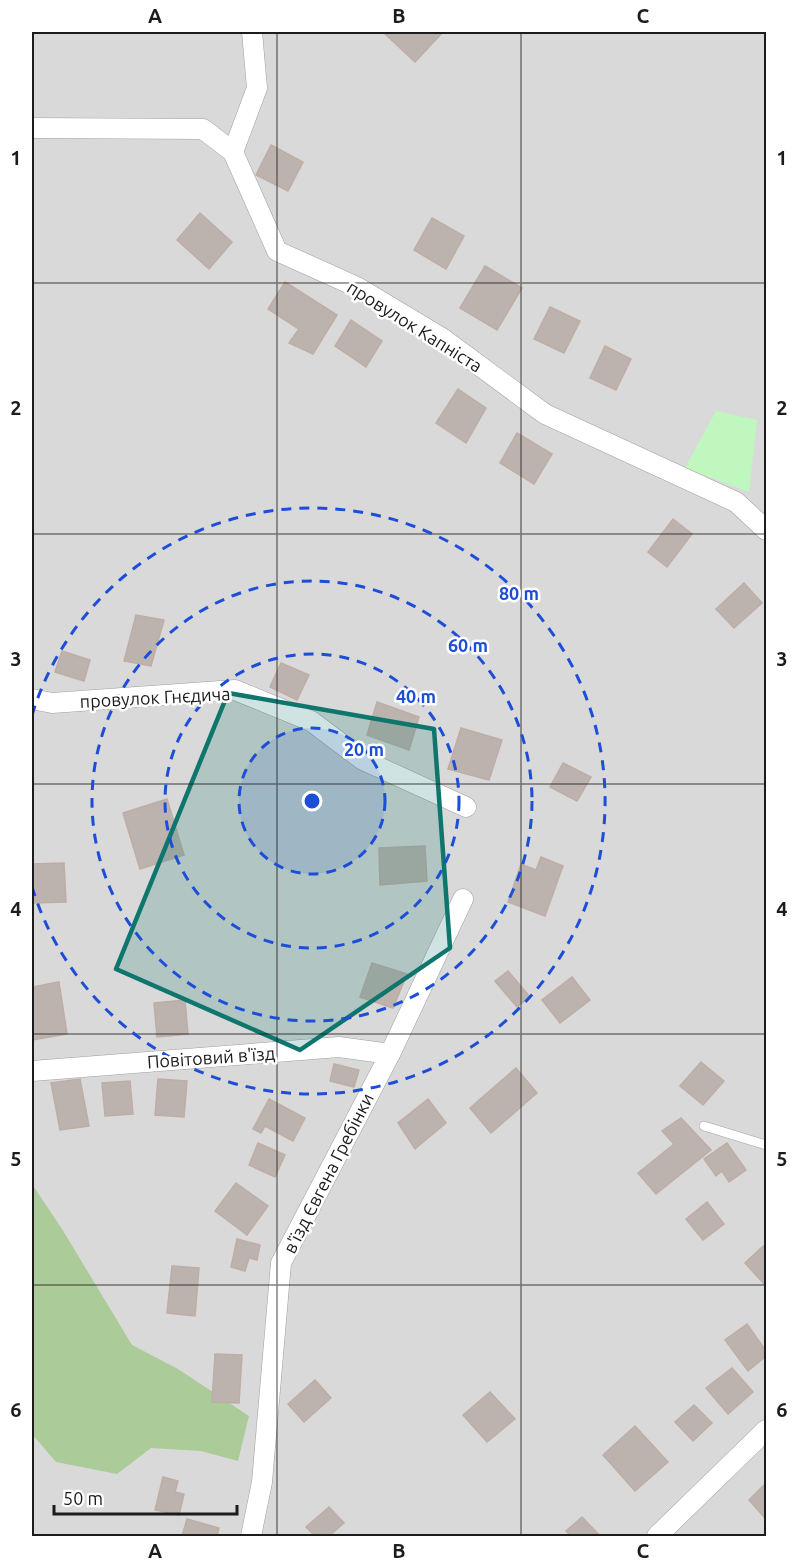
<svg xmlns="http://www.w3.org/2000/svg" width="798" height="1568" font-family="Ubuntu,sans-serif">
<rect width="100%" height="100%" fill="#ede8e2"/>
<rect fill="#dad9d9" x="32" y="32" width="734" height="1504"/>
<polygon fill="#abcb98" points="32,1184 62,1229 132,1345 178,1369 249,1416 238,1461 201,1451 151,1448 117,1474 56,1462 32,1434"/>
<polygon fill="#bff7bf" points="716,411 757,420 749,492 685,468"/>
<g fill="#bdb3ae" stroke="#beada5" stroke-width="1.5">
<polygon points="383,32 441,32 442,33 415,62"/>
<polygon points="271,145 303,162 288,191 256,175"/>
<polygon points="200,213 232,242 209,269 177,240"/>
<polygon points="432,218 464,236 446,269 414,250"/>
<polygon points="485,266 522,288 497,330 460,308"/>
<polygon points="285,282 337,315 313,354 289,343 299,329 268,309"/>
<polygon points="550,307 580,321 564,353 534,339"/>
<polygon points="351,320 382,341 366,367 335,346"/>
<polygon points="605,346 631,359 616,390 590,378"/>
<polygon points="458,389 486,408 466,443 436,423"/>
<polygon points="517,433 552,454 534,484 500,463"/>
<polygon points="673,519 692,534 667,567 648,552"/>
<polygon points="744,583 762,603 734,628 716,609"/>
<polygon points="136,615 164,620 151,666 124,661"/>
<polygon points="62,651 90,660 84,681 55,672"/>
<polygon points="281,663 309,675 297,700 270,687"/>
<polygon points="377,702 419,717 409,750 367,735"/>
<polygon points="461,728 502,740 489,780 448,769"/>
<polygon points="563,763 591,777 577,801 550,787"/>
<polygon points="167,799 184,855 140,869 123,813"/>
<polygon points="425,846 427,881 380,885 379,848"/>
<polygon points="541,857 563,866 545,916 508,902 521,864 536,870"/>
<polygon points="64,863 66,902 32,903 32,864"/>
<polygon points="372,963 407,974 393,1008 360,997"/>
<polygon points="508,971 530,997 517,1007 495,981"/>
<polygon points="572,977 590,1000 560,1023 542,1000"/>
<polygon points="59,982 67,1034 32,1040 32,987"/>
<polygon points="185,1000 188,1034 157,1037 154,1003"/>
<polygon points="701,1062 724,1081 703,1105 680,1086"/>
<polygon points="334,1064 359,1070 354,1087 330,1081"/>
<polygon points="516,1068 537,1093 491,1133 470,1108"/>
<polygon points="80,1079 89,1126 60,1130 51,1083"/>
<polygon points="158,1079 187,1081 184,1117 155,1115"/>
<polygon points="130,1081 133,1114 105,1116 102,1083"/>
<polygon points="269,1099 305,1118 293,1141 265,1126 261,1133 253,1129"/>
<polygon points="428,1099 446,1123 415,1149 398,1123"/>
<polygon points="681,1118 711,1150 656,1194 638,1173 674,1144 662,1131"/>
<polygon points="258,1143 285,1155 275,1177 249,1165"/>
<polygon points="727,1143 746,1170 729,1182 722,1171 716,1176 704,1159"/>
<polygon points="236,1183 268,1206 247,1235 215,1211"/>
<polygon points="707,1202 724,1224 703,1240 686,1219"/>
<polygon points="237,1239 260,1245 257,1260 249,1258 245,1271 231,1267"/>
<polygon points="763,1246 766,1250 766,1286 745,1263"/>
<polygon points="172,1266 199,1268 195,1316 167,1313"/>
<polygon points="747,1324 766,1351 766,1356 748,1371 725,1340"/>
<polygon points="215,1354 242,1355 239,1403 212,1402"/>
<polygon points="732,1368 753,1392 728,1414 706,1388"/>
<polygon points="315,1380 331,1398 304,1422 288,1404"/>
<polygon points="490,1392 515,1419 487,1442 463,1415"/>
<polygon points="694,1405 712,1423 693,1441 675,1422"/>
<polygon points="635,1426 668,1462 635,1491 603,1455"/>
<polygon points="163,1477 178,1481 175,1492 184,1494 179,1515 155,1510"/>
<polygon points="766,1483 766,1519 749,1500"/>
<polygon points="329,1507 344,1523 329,1536 315,1536 306,1527"/>
<polygon points="582,1517 600,1536 571,1536 566,1531"/>
<polygon points="187,1519 219,1528 217,1536 182,1536"/>
</g>
<g fill="none" stroke-linecap="round" stroke-linejoin="round">
<g stroke="#a0a0a0" stroke-width="10">
<polyline id="lane" points="704,1126 766,1145"/>
</g>
<g stroke="#a0a0a0" stroke-width="21">
<g id="street">
<polyline points="32,128 203,129 233,152 277,251 357,287 442,338 545,414 736,502 766,530"/>
<polyline points="233,152 257,88 252,32"/>
<polyline points="32,699 52,703 235,690 311,721 363,760 466,807"/>
<polyline points="32,1071 339,1047 390,1054"/>
<polyline points="251,1536 262,1482 281,1263 390,1054 463,899"/>
<polyline points="657,1536 766,1430"/>
</g>
</g>
<use href="#lane" stroke="#fff" stroke-width="9"/>
<use href="#street" stroke="#fff" stroke-width="20"/>
</g>
<path fill="#0f766e" fill-opacity="0.2" stroke="#0f766e" stroke-width="4.5" stroke-linejoin="round" d="M228,693L434,729L450,948L300,1050L116,969Z"/>
<path fill="none" stroke="#1c1c1c" stroke-width="1.5" stroke-opacity="0.55" d="M277,32V1536M521,32V1536M32,283H766M32,534H766M32,784H766M32,1034H766M32,1285H766"/>
<circle cx="312" cy="801" r="73" fill="#1d4ed8" fill-opacity=".12"/>
<g fill="none" stroke="#1d4ed8" stroke-width="3" stroke-dasharray="10 8">
<circle cx="312" cy="801" r="73"/>
<circle cx="312" cy="801" r="147"/>
<circle cx="312" cy="801" r="220"/>
<path d="M32 715A293 293 0 1 1 32 887"/>
</g>
<g text-anchor="middle" dominant-baseline="central" stroke-width="5" stroke-linejoin="round" paint-order="stroke">
<g font-size="18" fill="#1c1c1c" stroke="#fff">
<text transform="translate(415 326) rotate(32)">провулок Капніста</text>
<text transform="translate(155 697) rotate(-3)">провулок Гнєдича</text>
<text transform="translate(211 1057) rotate(-4)">Повітовий в'їзд</text>
<text transform="translate(328 1173) rotate(-63)">в'їзд Євгена Гребінки</text>
</g>
</g>
<circle cx="312" cy="801" r="9" fill="#1d4ed8" stroke="#fff" stroke-width="3"/>
<g font-size="18" text-anchor="middle" font-weight="bold" fill="#1d4ed8" stroke="#fff" stroke-width="5" stroke-linejoin="round" paint-order="stroke">
<text x="519" y="600">80 m</text>
<text x="468" y="652">60 m</text>
<text x="416" y="703">40 m</text>
<text x="364" y="756">20 m</text>
</g>
<rect width="798" height="1568" fill="none" stroke="#ffffff" stroke-width="66"/>
<path d="M54 1505v9h183v-9" fill="none" stroke="#1c1c1c" stroke-width="3"/>
<text x="63" y="1505" font-size="18" fill="#1c1c1c" stroke="#ffffff" stroke-width="4.5" paint-order="stroke">50 m</text>
<rect x="33" y="33" width="732" height="1502" fill="none" stroke="#1c1c1c" stroke-width="2"/>
<g font-size="20" text-anchor="middle" font-weight="bold" fill="#1c1c1c">
<text x="155" y="23">A</text>
<text x="399" y="23">B</text>
<text x="643" y="23">C</text>
<text x="16" y="165">1</text>
<text x="782" y="165">1</text>
<text x="16" y="415">2</text>
<text x="782" y="415">2</text>
<text x="16" y="666">3</text>
<text x="782" y="666">3</text>
<text x="16" y="916">4</text>
<text x="782" y="916">4</text>
<text x="16" y="1166">5</text>
<text x="782" y="1166">5</text>
<text x="16" y="1417">6</text>
<text x="782" y="1417">6</text>
<text x="155" y="1558">A</text>
<text x="399" y="1558">B</text>
<text x="643" y="1558">C</text>
</g>
</svg>
